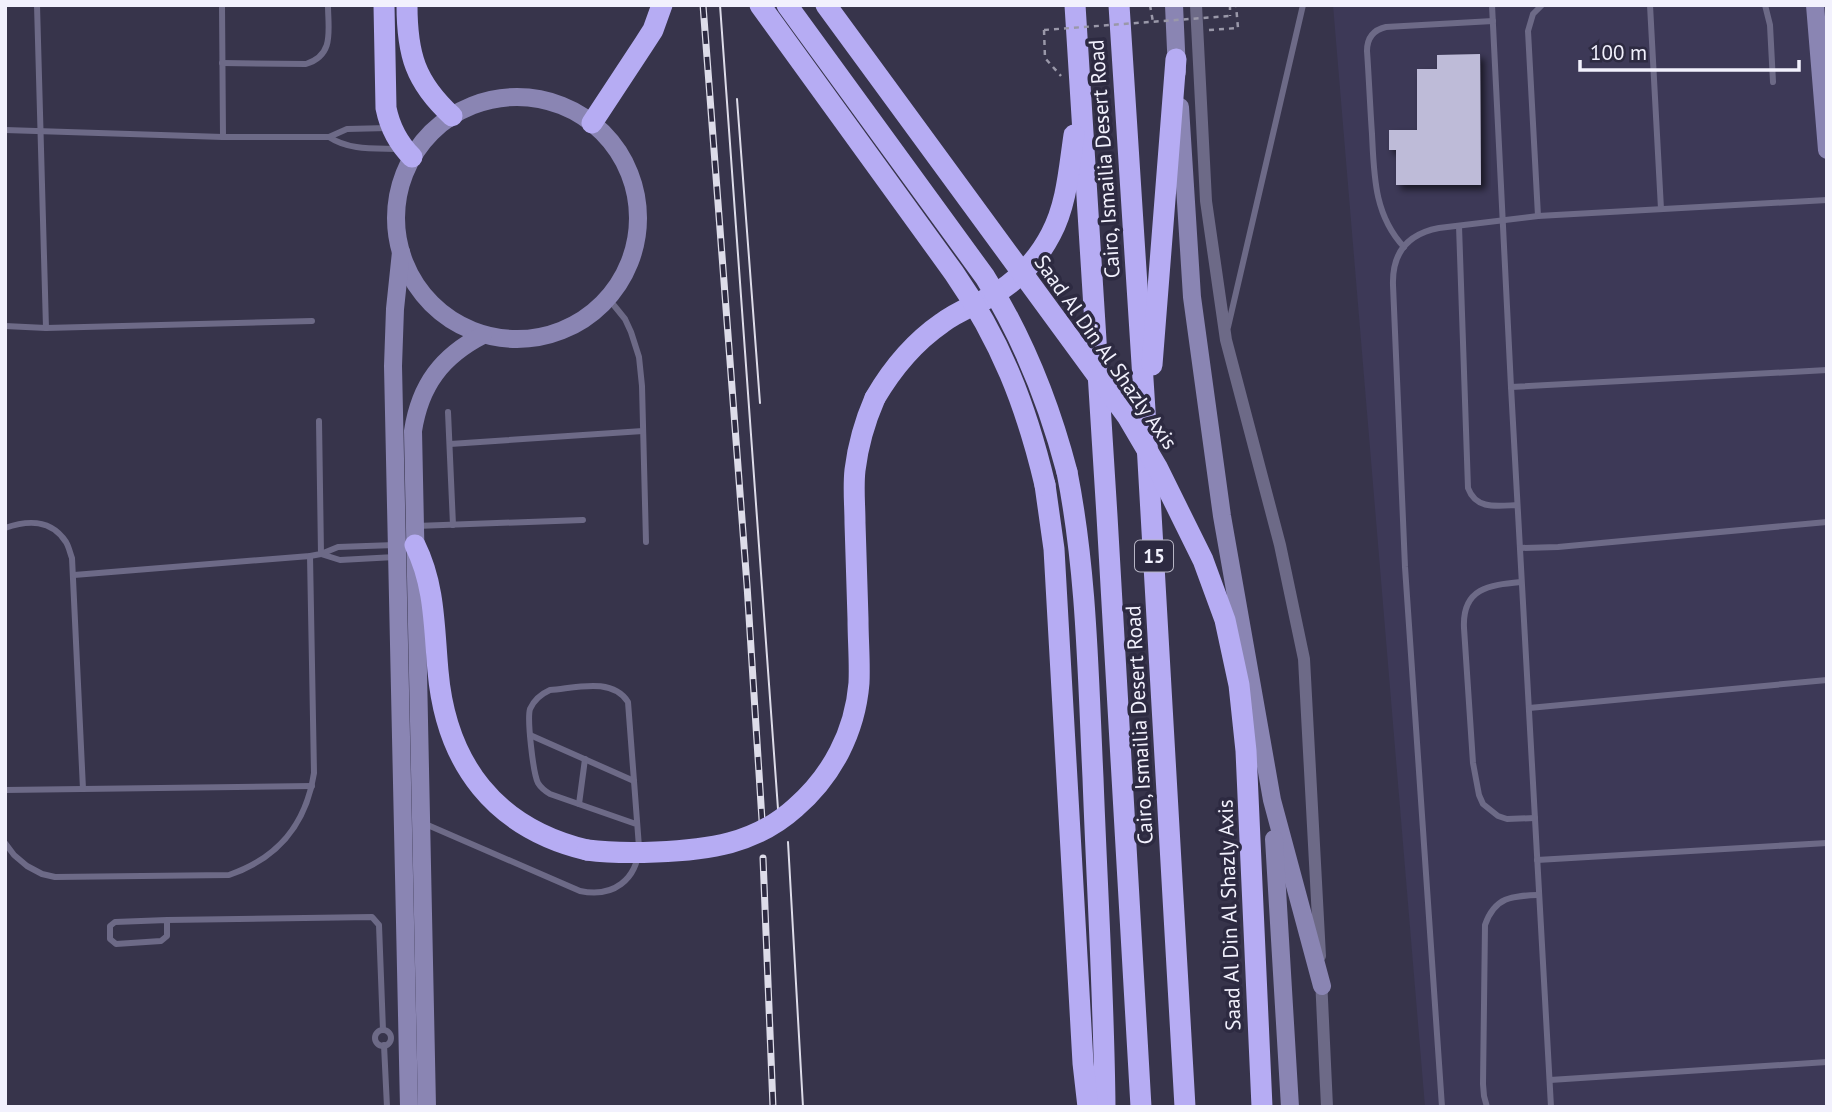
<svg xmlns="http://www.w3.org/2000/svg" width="1832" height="1112" font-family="'PT Sans',sans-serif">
<defs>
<filter id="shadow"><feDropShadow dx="4.5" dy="4.5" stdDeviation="3.5" flood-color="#0009"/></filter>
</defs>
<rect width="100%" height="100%" fill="#37344b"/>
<polygon fill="#3d3957" points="1333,5 1827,5 1827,1107 1425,1107"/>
<polygon fill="#bebbd8" filter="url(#shadow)" points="1480,54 1481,185 1396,185 1396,150 1389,150 1389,130 1417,130 1417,69 1437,69 1437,55"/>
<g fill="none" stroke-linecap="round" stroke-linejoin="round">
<g stroke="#9a98a9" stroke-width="2.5" stroke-dasharray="5 5" stroke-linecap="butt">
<polyline points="1150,5 1153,22"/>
<polyline points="1230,5 1230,16"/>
<polyline points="1044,30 1045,58 1061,76"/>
<polyline points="1209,30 1238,28 1236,5"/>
</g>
<g stroke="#6d6a87" stroke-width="6">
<polyline points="37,5 46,328"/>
<polyline points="222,5 223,137"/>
<polyline points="1492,5 1511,387 1551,1107"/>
<polyline points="1650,5 1661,209"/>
<polyline points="1765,5 1770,25 1773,82"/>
<path d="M222,63L306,64C335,55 328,30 328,5"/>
<path d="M5,130L223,137H329C350,151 376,148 400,149"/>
<polyline points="329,137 347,129 388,128"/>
<polyline points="1538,216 1528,31 1533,14 1542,5"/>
<path d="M1459,226L1468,488C1476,510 1497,506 1517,505"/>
<path d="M1404,247C1374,215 1374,175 1372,134C1370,106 1369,79 1367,51C1367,38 1373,30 1386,27L1493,21"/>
<polyline points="608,298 625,319 631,332 639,357 642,386 646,542"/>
<polyline points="5,326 46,328 312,321"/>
<polyline points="1228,327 1303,5"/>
<polyline points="1511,387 1827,370"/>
<polyline points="448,412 453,525"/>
<polyline points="319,421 321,554"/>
<polyline points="450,444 643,431"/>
<polyline points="416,526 583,520"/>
<path d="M5,528C28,520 51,519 66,542C69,547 70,553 72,558L83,789"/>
<polyline points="1520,548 1558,547 1827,522"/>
<polyline points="321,554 340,560 395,557"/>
<polyline points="74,575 310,556 321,554 338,547 395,545"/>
<path d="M1521,582C1489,585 1462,588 1464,628L1473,763L1479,795L1483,804L1498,816L1507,819L1535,818"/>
<polyline points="1529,708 1827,680"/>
<polyline points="530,735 634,781"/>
<polyline points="5,790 312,786"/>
<polyline points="579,804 585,759"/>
<path d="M423,823L580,891C613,898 637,880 639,847L628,702C612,677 576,688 550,690C541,694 534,700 530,709C527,719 533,773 538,783C541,788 545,791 550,794L636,824"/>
<path d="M5,843L14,855L27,866L42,874L55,877L229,875C278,858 306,825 314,773L310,556"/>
<polyline points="1537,860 1827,843"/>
<polyline points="167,920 115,922 110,926 110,939 116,944 161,941 167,936 167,920 372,917 379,925 383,1030"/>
<circle cx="383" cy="1038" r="8"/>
<polyline points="384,1045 387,1107"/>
<polyline points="1550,1080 1827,1062"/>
<path d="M1442,1107L1405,567L1393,285C1392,253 1407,234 1439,228L1538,216L1827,200"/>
<path d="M1487,1107L1484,1096L1483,1084L1485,925C1495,896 1513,896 1539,895"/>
</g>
<g stroke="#6d6a87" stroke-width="12">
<polyline points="1196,5 1206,201 1226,340 1280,545 1304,659 1320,956"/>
<polyline points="1321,978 1327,1107"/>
</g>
<g stroke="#8a85b3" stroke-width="18">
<polyline points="1174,5 1177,72"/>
<polyline points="1815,5 1827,150"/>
<circle cx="517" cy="218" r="121"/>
<polyline points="1180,107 1192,297 1222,516 1272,800 1322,986"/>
<polyline points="401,252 395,309 393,366 409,1107"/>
<polyline points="1274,839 1290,1107"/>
<path d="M427,1107L413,431C420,385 442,356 483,335"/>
</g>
<g stroke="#b6acf3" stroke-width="21">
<path d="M384,5L386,108C390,128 398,143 412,157"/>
<path d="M407,5C407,54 415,82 452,116"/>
<polyline points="1075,5 1107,516 1141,1107"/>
<polyline points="1119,5 1146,426 1185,1107"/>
<polyline points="592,123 644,44 653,30 662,5"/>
<polyline points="1152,365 1176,59"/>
<path d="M875,398C892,369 913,343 942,323C956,312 973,306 988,298C1015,283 1037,261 1051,234C1067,204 1069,168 1074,135"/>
<path d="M1067,472C1087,573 1088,676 1093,778C1097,888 1104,997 1105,1107"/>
<polyline points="1045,485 1054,549 1083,1063 1088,1107"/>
<path d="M415,545C435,585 434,627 438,671C446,764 495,828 587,850"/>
</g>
<g stroke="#dddce9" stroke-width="2">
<polyline points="720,5 778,809"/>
<polyline points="737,99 760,403"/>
<polyline points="788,842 803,1107"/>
</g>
<g stroke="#dddce9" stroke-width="7">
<g id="rail">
<polyline points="703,5 747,585 762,820"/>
<polyline points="763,858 773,1107"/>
</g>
</g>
<use href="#rail" stroke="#2d2a41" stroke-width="4.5" stroke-dasharray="13" stroke-linecap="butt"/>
<polyline stroke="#9a98a9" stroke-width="2.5" stroke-dasharray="5 5" stroke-linecap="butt" points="1044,30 1230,16"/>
<g stroke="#b6acf3" stroke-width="21">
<path d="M760,5L954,273C1001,341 1026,405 1045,485"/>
<path d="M787,5L985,277C1023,338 1049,403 1067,472"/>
<polyline points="826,5 1127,416 1157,467 1203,560 1225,620 1239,685 1246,751 1262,1107"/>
<path d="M587,850C610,853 633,853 656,852C708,850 755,844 795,808C832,776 855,732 859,683C860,662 858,640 858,619C857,587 856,555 855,523C855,505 853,488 855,470C858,445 865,421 875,398"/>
</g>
</g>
<g text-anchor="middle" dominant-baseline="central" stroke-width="7" stroke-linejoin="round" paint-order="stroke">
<rect fill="#2d2a41" stroke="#b7b5c5" stroke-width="2" x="1135" y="540.5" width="38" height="31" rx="5"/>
<g font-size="19" font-weight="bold" fill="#f2f1fd">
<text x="1154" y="556">15</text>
</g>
<g font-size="21" fill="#f2f1fd" stroke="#2d2a41">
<text transform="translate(1104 159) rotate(-94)">Cairo, Ismailia Desert Road</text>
<text transform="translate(1106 352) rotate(55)">Saad Al Din Al Shazly Axis</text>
<text transform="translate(1139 725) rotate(-93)">Cairo, Ismailia Desert Road</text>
<text transform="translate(1229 915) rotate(-92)">Saad Al Din Al Shazly Axis</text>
</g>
</g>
<rect width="1832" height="1112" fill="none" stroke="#f2f1fd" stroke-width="14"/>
<path d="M1580 60v10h219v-10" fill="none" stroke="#f2f1fd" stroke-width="3.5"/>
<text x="1590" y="60" font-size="21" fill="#f2f1fd" stroke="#2d2a41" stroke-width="5" paint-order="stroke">100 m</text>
</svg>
